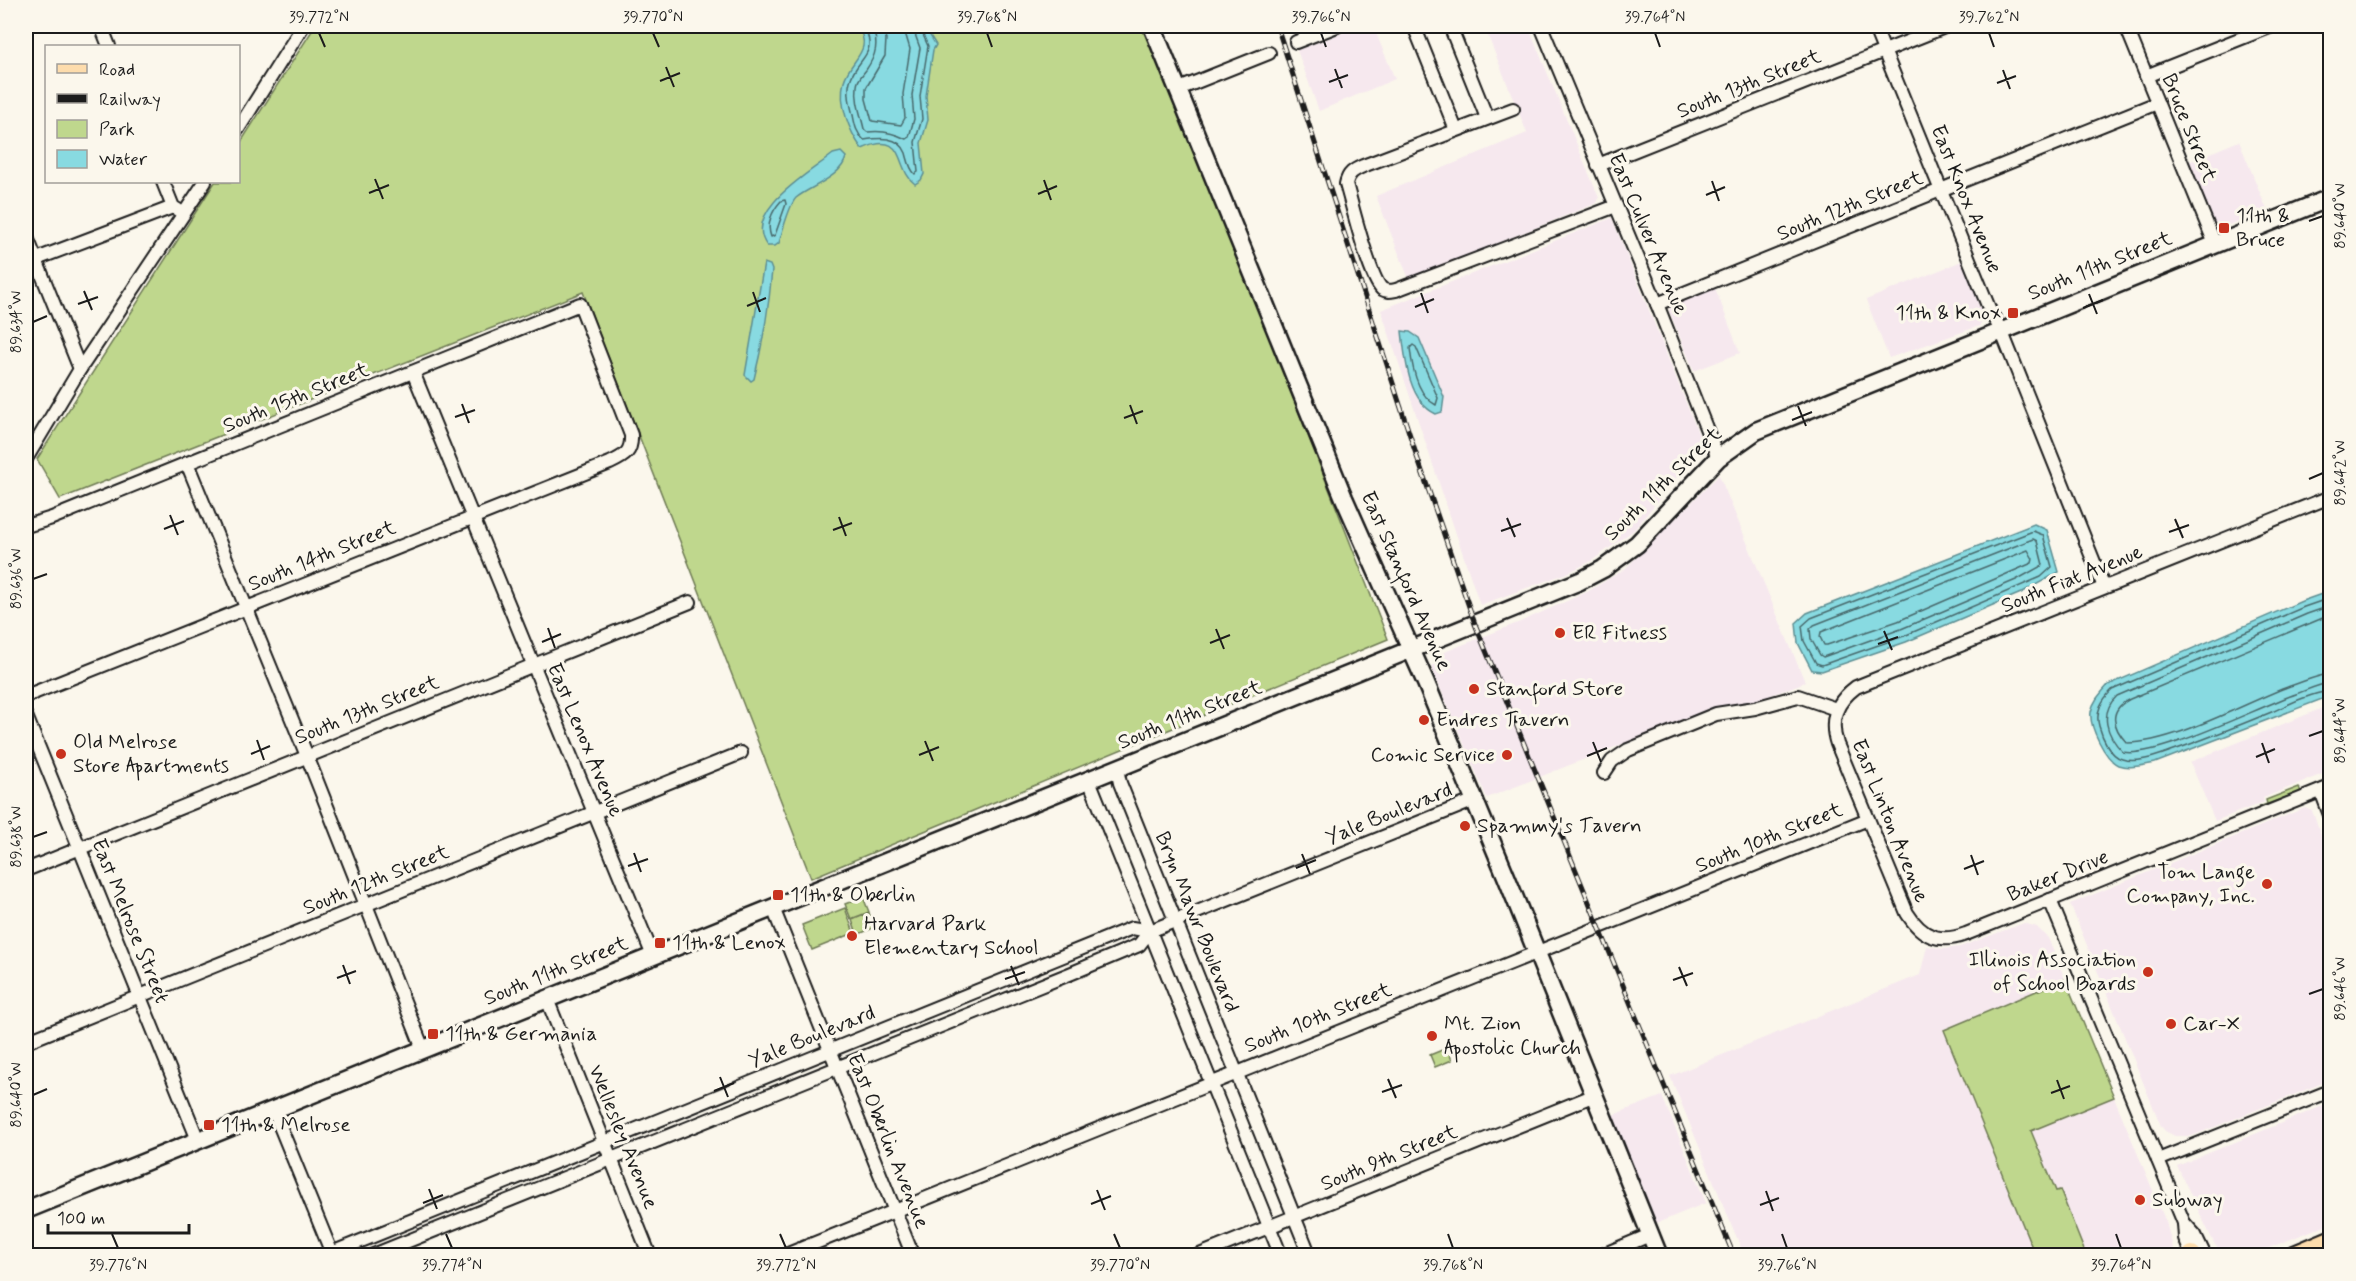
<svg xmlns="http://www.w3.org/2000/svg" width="2356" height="1281" font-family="Mynerve,sans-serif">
<rect width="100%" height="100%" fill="#fbf7ec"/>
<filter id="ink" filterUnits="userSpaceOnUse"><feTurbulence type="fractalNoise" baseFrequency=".0167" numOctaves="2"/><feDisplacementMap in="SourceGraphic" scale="12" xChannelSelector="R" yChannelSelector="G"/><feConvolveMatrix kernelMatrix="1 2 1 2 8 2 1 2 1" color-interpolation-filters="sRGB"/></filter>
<g filter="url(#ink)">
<g fill="#f6e8ee">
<polygon points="1361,26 1373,26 1395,79 1319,111 1297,50"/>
<polygon points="1484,26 1528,26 1599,198 1597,203 1409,279 1376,196 1527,133"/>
<polygon points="2239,141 2267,210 2221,228 2215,222 2213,223 2186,163"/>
<polygon points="1612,218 1703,445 1634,530 1590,562 1565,574 1480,605 1381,310"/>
<polygon points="1962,261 1982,313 1983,320 1979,326 1889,358 1866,300"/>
<polygon points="1715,288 1740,353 1694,371 1669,311 1671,305"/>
<polygon points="1719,475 1805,682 1756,701 1715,707 1487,798 1432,669 1435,659 1442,653 1520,622 1587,592 1625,569"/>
<polygon points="2330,705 2330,771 2263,798 2264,802 2215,821 2190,762"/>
<polygon points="2305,808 2312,811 2330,857 2330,1080 2192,1136 2175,1136 2165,1131 2161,1126 2070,904"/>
<polygon points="2024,923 2037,927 2048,938 2166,1222 2175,1255 1744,1255 1670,1076 1920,975 1927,946 1943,949 1960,947"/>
<polygon points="1662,1096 1706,1203 1657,1223 1613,1115"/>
<polygon points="2330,1103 2330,1223 2252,1255 2226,1255 2215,1245 2177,1166"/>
</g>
<g fill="#bfd78d" stroke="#6e7a54" stroke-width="1.5">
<polygon points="315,26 1142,26 1228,232 1388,639 811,878 583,292 60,499 37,459 215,182 238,182 239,145"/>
<polygon points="2299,787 2301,792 2259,807 2267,804 2266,800"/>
<polygon points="863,897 869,912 851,919 845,904"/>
<polygon points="845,908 854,933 812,950 802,925"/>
<polygon points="869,913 875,927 857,935 852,920"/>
<polygon points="2065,979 2114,1097 2031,1131 2056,1191 2060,1190 2086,1255 2035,1255 1944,1030"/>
<polygon points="1447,1048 1452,1060 1435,1067 1430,1055"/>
</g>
<g fill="#88dae1" stroke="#5d8e92" stroke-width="1.5">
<path d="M857,26H924L936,45L933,50L926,96L928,120L921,143L924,174L921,180L915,184C894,168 907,129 862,149C849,131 838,103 844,81C850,59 875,51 857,26Z"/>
<path d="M841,152L846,157C842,177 809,187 796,198C789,205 782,233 779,243L775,246H767C741,211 811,172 833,154Z"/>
<path d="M764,263L770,265L772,270C769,307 763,343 754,379L751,381L745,375Z"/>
<path d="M1402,331L1410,332L1419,338L1444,397L1442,412L1436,414C1408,401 1405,358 1402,331Z"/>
<polygon points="2034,524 2047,530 2059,572 2021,593 1906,642 1822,671 1812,670 1798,643 1796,623 1807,613"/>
<path d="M2330,591V696L2155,763C2144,765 2129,769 2118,765C2105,759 2089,726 2091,712C2093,701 2101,693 2108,685L2302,601Z"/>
</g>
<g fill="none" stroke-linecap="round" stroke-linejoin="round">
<g stroke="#47686b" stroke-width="1.5">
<path d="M864,26C879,56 857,57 850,81C847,92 850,104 853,115C855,125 856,133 864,140C878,138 899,135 906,153C908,160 909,168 915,174L918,172L915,142L922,119L920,96L928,46L919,26"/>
<path d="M873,26C878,44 877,54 866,70C862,75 857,80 857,86C855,101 861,115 864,129L867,132C882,130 893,132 906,139L909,137L914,119L912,95L920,48L912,26"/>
<polyline points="882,26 886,39 885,56 866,88 866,99 872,121 901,125 905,118 903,94 910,49 903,26"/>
<path d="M785,200L786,204L775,235L771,237C766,223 772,211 781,201Z"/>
<path d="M1413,345L1416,347L1438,398L1436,405C1418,396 1412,367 1410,348Z"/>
<polygon points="2033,531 2043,535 2052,567 2041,577 1904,636 1822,665 1816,663 1804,641 1802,626 1811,618"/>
<polygon points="2033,539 2037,541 2043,565 2016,580 1901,629 1823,657 1820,655 1811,639 1810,629 1814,625"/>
<polygon points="2028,550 2033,559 2032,563 1898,621 1827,645 1824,645 1820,637 1821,632"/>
<path d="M2330,598L2304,607L2112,690C2102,700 2095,711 2099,726C2102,737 2110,756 2122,759C2136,764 2157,756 2171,751C2206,739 2240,725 2274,711C2291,703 2312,693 2330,691"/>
<path d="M2330,606L2307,614L2117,696C2099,713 2106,735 2123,752C2157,759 2258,707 2296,694C2307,690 2319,684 2330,683"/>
<path d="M2330,615L2130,699C2108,710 2112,727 2127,743C2175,743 2244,703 2290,686C2303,682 2317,675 2330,674"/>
</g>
<g stroke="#1c1c1c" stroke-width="16">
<g id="street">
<polyline points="101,26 109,46"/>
<polyline points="1414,26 1456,130"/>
<polyline points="1450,26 1487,118"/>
<polyline points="1541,26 1657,304 1718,458"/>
<polyline points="1874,26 1991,313 2001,330 2104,587"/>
<polyline points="2126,26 2215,244"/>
<polyline points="1296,42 1337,26"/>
<polyline points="2146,76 2272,26"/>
<polyline points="1179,89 1269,53"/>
<path d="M1513,109L1363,166C1354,170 1348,173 1346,184C1352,204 1369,277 1382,289C1387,292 1391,291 1396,290L1616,206"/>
<polyline points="238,129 303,26"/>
<polyline points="1598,165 1947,26"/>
<polyline points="163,182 173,207 178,210"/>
<polyline points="26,235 80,369"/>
<polyline points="26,263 173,207"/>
<polyline points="1657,304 2157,103"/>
<polyline points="413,372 653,956"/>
<polyline points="26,459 80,369 205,182"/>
<polyline points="187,463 307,756 423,1049"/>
<path d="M2330,497L1856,687C1836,702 1829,720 1837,744L1907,913C1922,937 1939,944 1966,934L2330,787"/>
<path d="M26,526L52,518L580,304L631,435C632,452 625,456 610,463L26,696"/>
<polyline points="26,716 198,1140"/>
<polyline points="1117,769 1120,783 1310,1256"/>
<polyline points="1604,773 1612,761 1628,750 1716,714 1755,708 1798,696 1836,709"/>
<polyline points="1089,780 1281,1256"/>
<polyline points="2321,791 2330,815"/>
<polyline points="26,870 690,602"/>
<polyline points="2050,900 2184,1223 2185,1238 2192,1256"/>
<polyline points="773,908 913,1256"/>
<polyline points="547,999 650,1256"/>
<polyline points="26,1042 741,753"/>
<polyline points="273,1109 333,1256"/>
<polyline points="2158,1160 2330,1091"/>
<polyline points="2184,1223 2195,1235 2205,1256"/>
<polyline points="324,1256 1132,928 1150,931"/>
<polyline points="371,1256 1072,973 1139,945 1150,931 1475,800"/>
<polyline points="783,1256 1868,819"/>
<polyline points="1197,1256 1595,1095"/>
<polyline points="1600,1256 1650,1235"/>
</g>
</g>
<g stroke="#1c1c1c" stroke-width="21">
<g id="secondary">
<polyline points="1152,26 1344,498 1426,683 1506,876 1659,1256"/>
<polyline points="26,1210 1580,581 1603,569 1637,544 1718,458 1756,431 2330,198"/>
</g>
</g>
<g stroke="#1c1c1c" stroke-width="22">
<g id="primary">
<polyline points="2192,1256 2192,1255"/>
<polyline points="2292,1256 2330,1240"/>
</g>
</g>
<use href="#street" stroke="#fbf7ec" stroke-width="12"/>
<use href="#secondary" stroke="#fbf7ec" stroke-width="16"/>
<use href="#primary" stroke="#fddcac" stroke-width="18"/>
<g stroke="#1c1c1c" stroke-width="5">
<polyline id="rail" points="1277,26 1415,451 1475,624 1734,1256"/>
</g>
<use href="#rail" stroke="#fbf7ec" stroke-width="3" stroke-dasharray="9" stroke-linecap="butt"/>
</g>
</g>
<path fill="none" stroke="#1c1c1c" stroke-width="2" d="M319,33L325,47M653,33L659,47M987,33L992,47M1321,33L1326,47M1655,33L1660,47M1989,33L1994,47M666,67L674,87M1335,69L1342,88M2003,70L2010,89M660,81L680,73M1329,82L1348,75M1997,83L2016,76M375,179L383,199M1044,180L1051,200M1712,181L1719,201M369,193L389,185M1038,194L1057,186M1706,195L1725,187M2309,221L2323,216M84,291L92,310M753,292L760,312M1421,293L1428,313M2089,294L2097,314M78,304L98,297M747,306L766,298M1415,307L1434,299M2083,308L2103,300M33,322L47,316M462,404L469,423M1130,405L1137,424M1798,406L1806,426M455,417L475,410M1124,418L1143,411M1792,420L1812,412M2309,479L2323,473M170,515L178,535M839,517L846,536M1507,518L1515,537M2175,519L2183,538M164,529L184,521M833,530L852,523M1501,531L1521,524M2169,532L2189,525M33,579L47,574M548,628L555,648M1216,629L1224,649M1884,631L1892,650M542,642L561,634M1210,643L1230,635M1878,644L1898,637M2309,736L2323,731M257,740L264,760M925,741L933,761M1593,742L1601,762M2262,743L2269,763M251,754L270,746M919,755L939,747M1587,756L1607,748M2256,757L2275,749M33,837L47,832M634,853L641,872M1302,854L1310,874M1971,855L1978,875M628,866L648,859M1296,868L1316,860M1964,869L1984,861M343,965L350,984M1011,966L1019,985M1679,967L1687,986M337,978L356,971M1005,979L1025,972M1673,980L1693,973M2309,994L2323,989M720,1077L728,1097M1388,1079L1396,1098M2057,1080L2064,1099M714,1091L734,1083M1382,1092L1402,1085M2051,1093L2070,1086M33,1095L47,1089M429,1189L437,1209M1097,1190L1105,1210M1766,1191L1773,1211M423,1203L443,1195M1091,1204L1111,1196M1760,1205L1779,1198M112,1234L118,1248M446,1234L452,1248M780,1234L786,1248M1114,1234L1120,1248M1448,1234L1453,1248M1782,1234L1787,1248M2116,1234L2121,1248"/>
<g fill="#c8321e" stroke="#fbf7ec" stroke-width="2">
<rect x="2218" y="222" width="12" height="12" rx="3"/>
<rect x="2007" y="307" width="12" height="12" rx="3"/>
<circle cx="1560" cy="633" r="6"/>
<circle cx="1474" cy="689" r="6"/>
<circle cx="1424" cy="720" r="6"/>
<circle cx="61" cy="754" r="6"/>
<circle cx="1507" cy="755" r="6"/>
<circle cx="1465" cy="826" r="6"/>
<circle cx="2267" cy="884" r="6"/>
<rect x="772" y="889" width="12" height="12" rx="3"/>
<circle cx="852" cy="936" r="6"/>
<rect x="654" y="937" width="12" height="12" rx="3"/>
<circle cx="2148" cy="972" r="6"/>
<circle cx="2171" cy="1024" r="6"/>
<rect x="427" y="1028" width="12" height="12" rx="3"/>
<circle cx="1432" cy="1036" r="6"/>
<rect x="203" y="1119" width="12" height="12" rx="3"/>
<circle cx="2140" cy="1200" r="6"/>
</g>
<g text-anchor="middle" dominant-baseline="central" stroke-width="6" stroke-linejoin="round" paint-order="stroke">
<g font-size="21" fill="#1c1c1c" stroke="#fbf7ec">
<text transform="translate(1749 84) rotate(-22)">South 13th Street</text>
<text transform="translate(2189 128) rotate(68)">Bruce Street</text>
<text transform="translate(1966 199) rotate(68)">East Knox Avenue</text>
<text transform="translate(1850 206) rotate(-22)">South 12th Street</text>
<text transform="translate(1648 234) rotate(67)">East Culver Avenue</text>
<text transform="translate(2100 266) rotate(-22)">South 11th Street</text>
<text transform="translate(296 398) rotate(-22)">South 15th Street</text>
<text transform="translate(1663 484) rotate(-44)">South 11th Street</text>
<text transform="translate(322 556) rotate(-22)">South 14th Street</text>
<text transform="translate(2072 579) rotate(-22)">South Fiat Avenue</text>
<text transform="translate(1406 581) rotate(66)">East Stanford Avenue</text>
<text transform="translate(367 710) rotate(-22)">South 13th Street</text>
<text transform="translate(1190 715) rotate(-22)">South 11th Street</text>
<text transform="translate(585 740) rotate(67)">East Lenox Avenue</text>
<text transform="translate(1389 814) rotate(-22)">Yale Boulevard</text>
<text transform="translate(1890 821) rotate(68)">East Linton Avenue</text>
<text transform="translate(1769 838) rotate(-22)">South 10th Street</text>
<text transform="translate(2058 876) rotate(-22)">Baker Drive</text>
<text transform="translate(376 880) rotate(-22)">South 12th Street</text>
<text transform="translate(130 921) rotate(68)">East Melrose Street</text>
<text transform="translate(1197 922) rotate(68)">Bryn Mawr Boulevard</text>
<text transform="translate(556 971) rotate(-22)">South 11th Street</text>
<text transform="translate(1318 1018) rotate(-22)">South 10th Street</text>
<text transform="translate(812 1037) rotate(-22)">Yale Boulevard</text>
<text transform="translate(623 1137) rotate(68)">Wellesley Avenue</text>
<text transform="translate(888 1141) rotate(68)">East Oberlin Avenue</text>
<text transform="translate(1389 1158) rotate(-22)">South 9th Street</text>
</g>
<g font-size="21" fill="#1c1c1c" stroke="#fbf7ec" text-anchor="start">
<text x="2236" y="216">11th &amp;<tspan x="2236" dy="24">Bruce</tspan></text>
<text x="2001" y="313" text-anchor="end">11th &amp; Knox</text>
<text x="1572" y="633">ER Fitness</text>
<text x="1486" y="689">Stanford Store</text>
<text x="1436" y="720">Endres Tavern</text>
<text x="73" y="742">Old Melrose<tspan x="73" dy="24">Store Apartments</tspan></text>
<text x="1495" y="755" text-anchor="end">Comic Service</text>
<text x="1477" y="826">Spammy's Tavern</text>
<text x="2255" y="872" text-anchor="end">Tom Lange<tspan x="2255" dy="24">Company, Inc.</tspan></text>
<text x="790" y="895">11th &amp; Oberlin</text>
<text x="864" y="924">Harvard Park<tspan x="864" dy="24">Elementary School</tspan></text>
<text x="672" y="943">11th &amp; Lenox</text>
<text x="2136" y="960" text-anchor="end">Illinois Association<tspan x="2136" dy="24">of School Boards</tspan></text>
<text x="1444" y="1024">Mt. Zion<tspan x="1444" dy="24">Apostolic Church</tspan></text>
<text x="2183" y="1024">Car-X</text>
<text x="445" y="1034">11th &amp; Germania</text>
<text x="221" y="1125">11th &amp; Melrose</text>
<text x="2152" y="1200">Subway</text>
</g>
</g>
<rect width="2356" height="1281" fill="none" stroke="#fbf7ec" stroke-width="66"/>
<rect x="45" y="45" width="195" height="138" fill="#fbf7ec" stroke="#a29f99" stroke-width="1.5"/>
<rect x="57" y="64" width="30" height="9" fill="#fddcac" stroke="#a29f99" stroke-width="1.5"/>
<text x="99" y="75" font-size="18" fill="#1c1c1c">Road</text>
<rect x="57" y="94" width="30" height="9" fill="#1c1c1c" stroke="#a29f99" stroke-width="1.5"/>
<text x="99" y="105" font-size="18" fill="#1c1c1c">Railway</text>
<rect x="57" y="120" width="30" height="18" fill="#bfd78d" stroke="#a29f99" stroke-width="1.5"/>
<text x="99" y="135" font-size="18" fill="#1c1c1c">Park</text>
<rect x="57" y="150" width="30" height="18" fill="#88dae1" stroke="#a29f99" stroke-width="1.5"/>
<text x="99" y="165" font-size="18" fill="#1c1c1c">Water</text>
<path d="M48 1224v9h141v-9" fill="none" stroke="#1c1c1c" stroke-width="3"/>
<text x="57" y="1224" font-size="18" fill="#1c1c1c" stroke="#fbf7ec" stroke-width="4.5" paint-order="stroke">100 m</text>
<rect x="33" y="33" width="2290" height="1215" fill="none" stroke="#1c1c1c" stroke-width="2"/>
<g font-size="15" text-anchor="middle" fill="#1c1c1c">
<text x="319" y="22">39.772°N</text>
<text x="653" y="22">39.770°N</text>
<text x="987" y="22">39.768°N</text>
<text x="1321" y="22">39.766°N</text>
<text x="1655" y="22">39.764°N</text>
<text x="1989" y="22">39.762°N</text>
<text transform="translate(2340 216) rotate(-90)" y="5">89.640°W</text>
<text transform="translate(16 322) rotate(-90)" y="5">89.634°W</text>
<text transform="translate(2340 473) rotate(-90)" y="5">89.642°W</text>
<text transform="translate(16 579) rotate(-90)" y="5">89.636°W</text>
<text transform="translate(2340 731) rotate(-90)" y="5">89.644°W</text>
<text transform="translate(16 837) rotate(-90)" y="5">89.638°W</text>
<text transform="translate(2340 989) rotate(-90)" y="5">89.646°W</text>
<text transform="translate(16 1095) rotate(-90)" y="5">89.640°W</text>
<text x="118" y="1270">39.776°N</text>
<text x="452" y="1270">39.774°N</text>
<text x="786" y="1270">39.772°N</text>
<text x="1120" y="1270">39.770°N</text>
<text x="1453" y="1270">39.768°N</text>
<text x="1787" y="1270">39.766°N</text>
<text x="2121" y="1270">39.764°N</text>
</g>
</svg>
